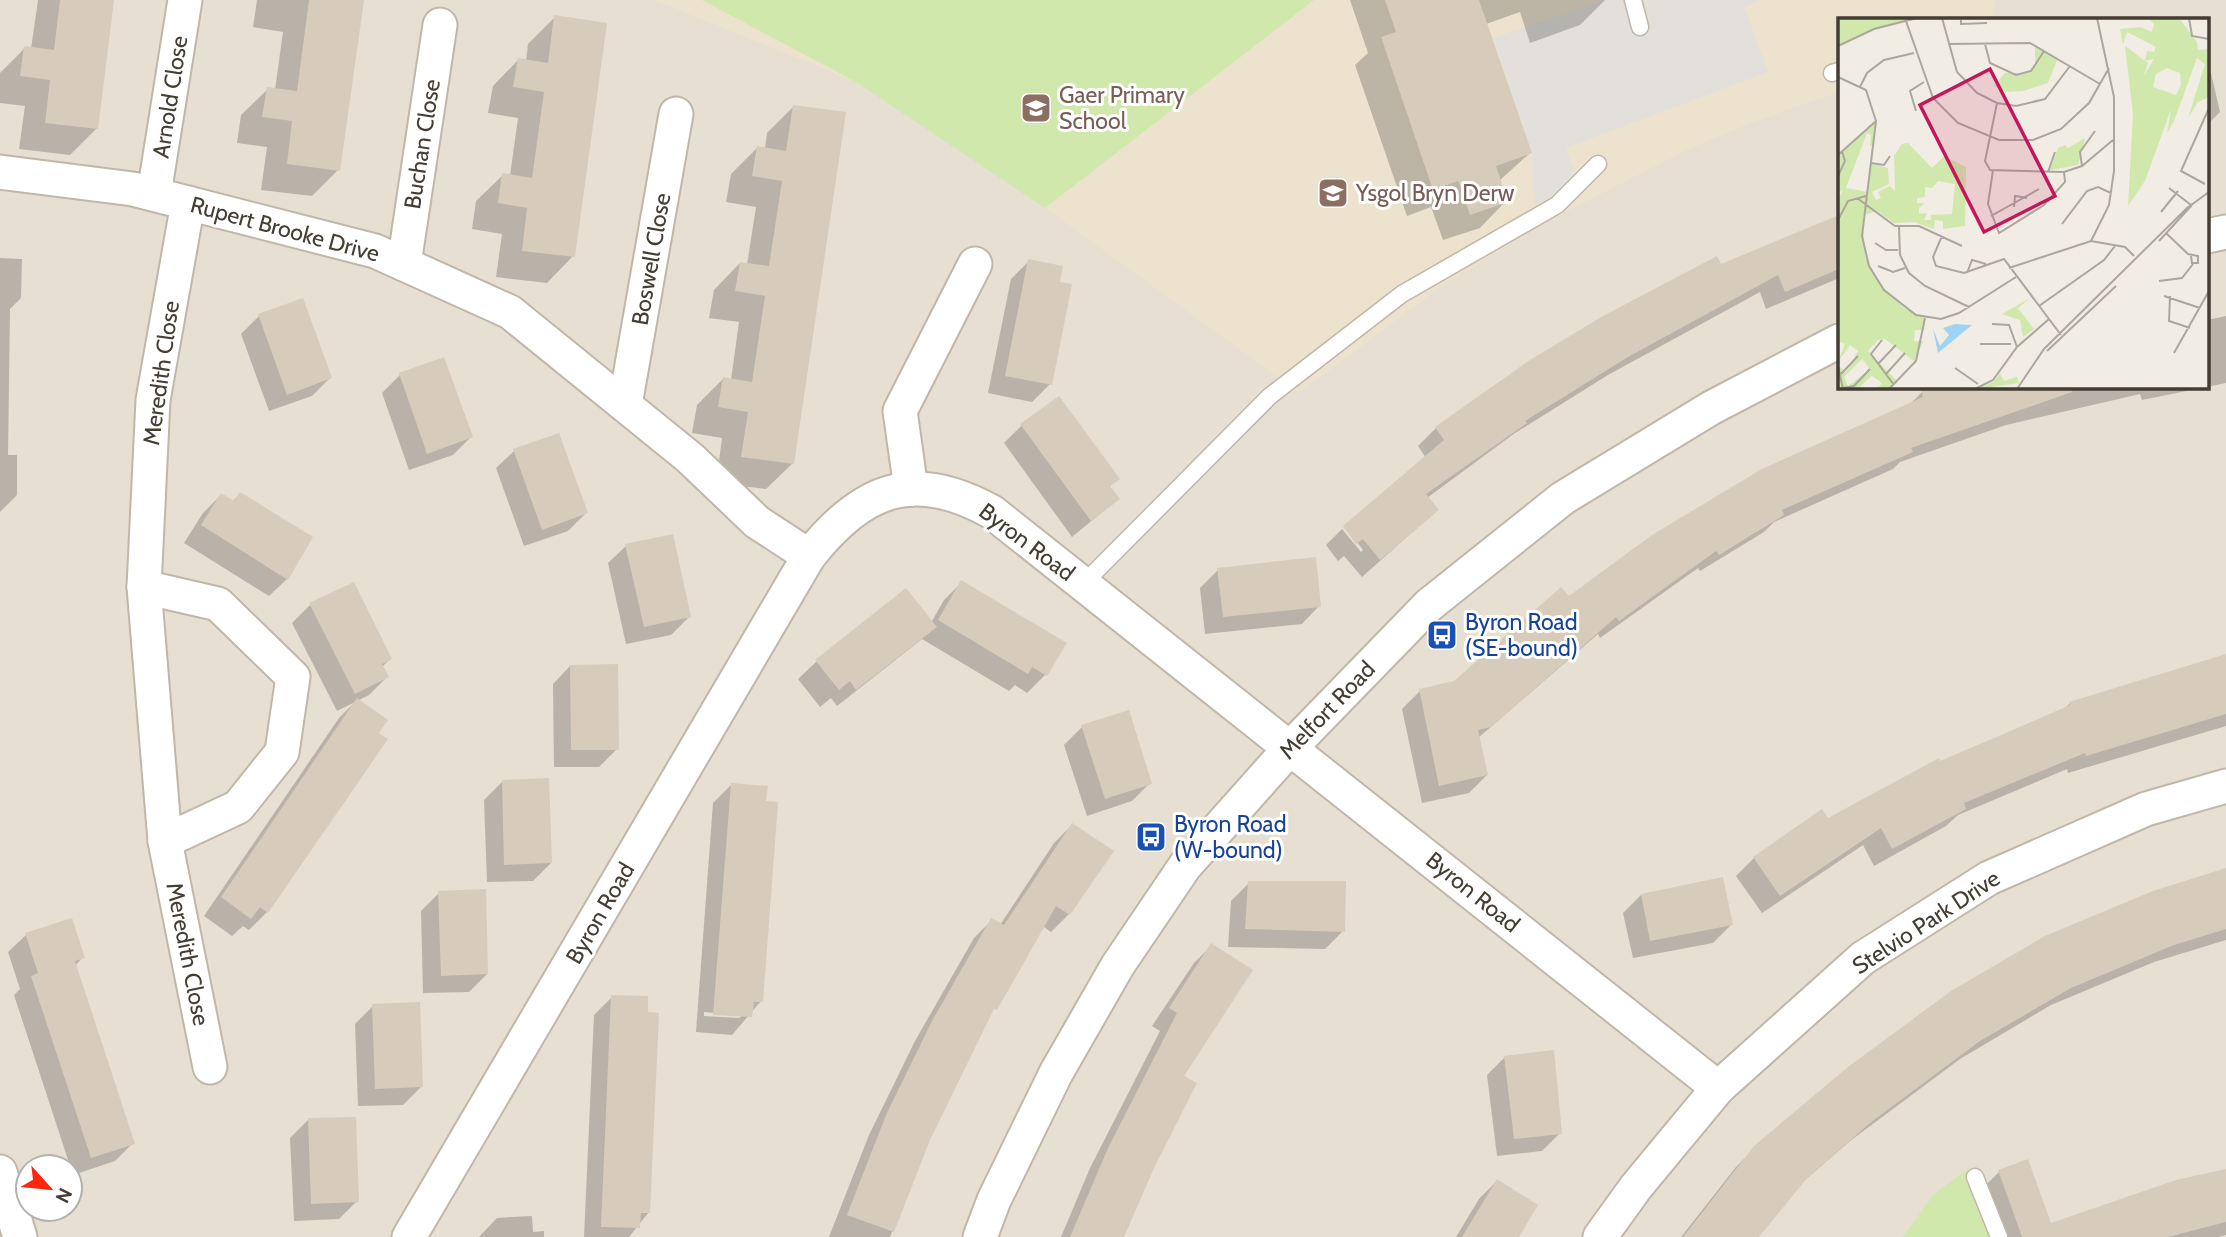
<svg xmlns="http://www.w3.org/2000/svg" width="2226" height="1237" font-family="Cabin,sans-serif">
<rect width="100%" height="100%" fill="#f2ede4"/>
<path fill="#e6dfd2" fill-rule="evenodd" d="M0,0H2226V1237H0ZM1839,19H2207V387H1839ZM28,1167H70V1209H28Z"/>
<polygon fill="#ece2cd" points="654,0 1995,0 1993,19 1839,19 1839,92 1751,123 1687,150 1540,225 1448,282 1299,393 1045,208 941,135 856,82"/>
<g fill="#d0e8ac">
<polygon points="702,0 1314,0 1045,208 856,82"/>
<polygon points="1969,1168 1998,1237 1903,1237 1934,1194"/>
</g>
<polygon fill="#e3e0dc" points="1606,0 1761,0 1744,7 1768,72 1566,148 1580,187 1535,205 1532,153 1493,38"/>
<g fill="#0003" fill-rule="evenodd">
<polygon points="38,0 113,0 97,128 70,155 19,149 25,106 0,103 0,73 25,48 31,49"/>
<polygon points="257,0 362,0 338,170 312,196 261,190 267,147 237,143 241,115 268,89 275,90 283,32 253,27"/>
<polygon points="1350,0 1605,0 1580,25 1530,43 1520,12 1486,24 1530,153 1499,181 1506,201 1480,228 1443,240 1431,207 1407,216 1355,65 1368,53"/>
<polygon points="555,17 573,256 547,283 496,277 502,234 472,229 476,201 503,175 510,176 518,118 488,113 493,86 519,59 526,61 528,44"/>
<polygon points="2211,73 2220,112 2207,125 2207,74"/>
<polygon points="794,106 793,463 766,489 716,483 722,438 692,433 697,405 724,378 731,380 739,322 709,318 714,290 740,263 747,265 756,207 726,202 731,174 757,148 765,149 767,133"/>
<polygon points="1839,217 1839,278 1766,309 1760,292 1608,375 1515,433 1427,498 1437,510 1362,577 1344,556 1338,561 1326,545 1342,529 1361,552 1363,550 1345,526 1426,458 1418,446 1436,428 1531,361 1721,266"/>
<polygon points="0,258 22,259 21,298 10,309 8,455 17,455 17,495 0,512"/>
<polygon points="1029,261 1050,384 1032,402 988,393 1011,279"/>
<polygon points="259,316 330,378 312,396 269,411 241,334"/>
<polygon points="2226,316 2226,383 2142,400 2140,394 2006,425 1900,462 1893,469 1774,522 1764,532 1700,571 1698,568 1600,638 1598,634 1478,738 1487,775 1469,793 1422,803 1402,709 1420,691 1455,683 1568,598 1910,404 1922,392 1938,387 2207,387 2207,320"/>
<polygon points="400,375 471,437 453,455 409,470 382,393"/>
<polygon points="1022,425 1117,479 1109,487 1118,499 1072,537 1004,443"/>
<polygon points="514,451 586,513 568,531 524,546 496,468"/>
<polygon points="240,494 287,579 269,596 184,543 203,513 221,495 232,502"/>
<polygon points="626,546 689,617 671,635 626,644 608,563"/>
<polygon points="1218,570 1319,606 1302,624 1205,634 1200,588"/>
<polygon points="962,582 1064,643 1045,675 1027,693 1015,685 1009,691 922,639 837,706 831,698 820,707 798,679 816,662 906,591 931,623 944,600"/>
<polygon points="310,605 390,659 382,667 387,677 369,695 357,701 267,912 249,930 243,926 232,936 204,916 339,718 355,702 337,711 292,623"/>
<polygon points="2226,655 2226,726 2068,773 2067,769 1958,815 1946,826 1874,866 1863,845 1762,913 1736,876 1754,858 1940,763 2063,710 2070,703"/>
<polygon points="570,666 617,749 599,767 554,767 553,684"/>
<polygon points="1082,727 1150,783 1132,801 1087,816 1064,745"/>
<polygon points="502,782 551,863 533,881 487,882 484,800"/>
<path d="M731,785L761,1001L732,1035L696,1032L713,803ZM704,1012L743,1015L739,1018L704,1016Z"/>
<polygon points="1072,825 1069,914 1051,932 1043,926 989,1015 929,1139 890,1237 829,1237 869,1135 915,1041 974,938 992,920 1000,925 1054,843"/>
<polygon points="2226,870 2226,940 2154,962 2051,1005 1960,1059 1850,1141 1798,1186 1757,1237 1681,1237 1736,1167 1755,1148"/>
<polygon points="1249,883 1343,931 1325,949 1228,947 1231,901"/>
<polygon points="439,893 487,974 469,992 423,993 421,911"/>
<polygon points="1641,895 1731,925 1713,943 1633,958 1623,913"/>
<polygon points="26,935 83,957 75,966 133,1143 115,1161 73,1175 14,995 20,989 8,952"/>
<polygon points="1211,946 1181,1076 1152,1167 1122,1237 1061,1237 1090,1168 1160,1031 1152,1026 1194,963"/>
<polygon points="612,997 649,1212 629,1237 584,1237 594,1015"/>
<polygon points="373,1006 421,1087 403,1105 358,1106 355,1024"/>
<polygon points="1505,1057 1560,1133 1542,1151 1497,1156 1487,1075"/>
<polygon points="308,1120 357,1201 339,1219 294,1221 290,1138"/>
<polygon points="2226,1171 2226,1235 2218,1237 1998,1237 1981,1190 1999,1172 2050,1225"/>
<polygon points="1497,1181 1517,1237 1456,1237 1479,1199"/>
<polygon points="532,1216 533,1232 544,1231 544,1237 479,1237 497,1218"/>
</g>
<g fill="#d7cbbc">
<polygon points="60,0 114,0 98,129 45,123 50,80 20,76 24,46 54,50"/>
<polygon points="309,0 364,0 340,171 287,164 292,121 262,117 267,87 297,91"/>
<polygon points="1385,0 1479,0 1532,153 1496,166 1508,202 1470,215 1458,181 1433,190 1381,37 1396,32"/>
<polygon points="554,15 607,23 575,257 522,251 527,208 498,203 502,173 532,178 544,92 513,87 518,58 548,63"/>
<polygon points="793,105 846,112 794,464 741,457 748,412 718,407 723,377 752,382 765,296 735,291 740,262 769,266 782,181 752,176 757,146 786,151"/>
<polygon points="1839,215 1839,269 1785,292 1778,275 1628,357 1525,421 1527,423 1426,494 1439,510 1380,560 1363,539 1356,544 1343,526 1444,440 1435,427 1530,360 1603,316 1717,256 1721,264"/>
<polygon points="1028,259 1063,266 1060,282 1072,284 1052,385 1005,376"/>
<polygon points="303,298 332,378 287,395 258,314"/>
<polygon points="444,357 473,437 427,454 399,373"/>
<polygon points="1920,387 2071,387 2072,392 1911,448 1913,452 1782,510 1784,515 1719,555 1716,551 1619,621 1616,617 1491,727 1478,730 1488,775 1439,786 1419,689 1454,681 1561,587 1569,596 1652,535 1762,469 1923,397"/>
<polygon points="1059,396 1120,479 1110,486 1120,499 1091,521 1020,424"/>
<polygon points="559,433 588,513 542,530 513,449"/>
<polygon points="240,492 313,537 288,580 201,525 221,493 234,501"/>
<polygon points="673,534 691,617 644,627 625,544"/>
<polygon points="1316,557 1321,607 1223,617 1217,568"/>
<polygon points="961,580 1067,643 1047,676 1032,667 1028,674 938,620"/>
<polygon points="354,582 392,659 382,664 389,677 355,694 309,603"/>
<polygon points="906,588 937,627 856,690 850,681 839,690 815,660"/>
<polygon points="2226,654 2226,714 2086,756 2085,753 1964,803 1966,809 1892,849 1881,828 1780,896 1753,857 1822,809 1828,818 1939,758 1940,761 2006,733 2070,705 2069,702"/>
<polygon points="618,664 619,750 571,750 570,665"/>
<polygon points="357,698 388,720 379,733 388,739 268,913 260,907 251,919 221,897"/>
<polygon points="1129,710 1152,784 1105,799 1081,725"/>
<polygon points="549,778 552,863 504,865 502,780"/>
<polygon points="731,783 768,786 766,801 778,802 763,1002 754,1002 752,1017 713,1015"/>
<polygon points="1072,823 1114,851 1070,915 1056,906 997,1010 994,1009 930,1140 894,1232 847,1215 886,1115 932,1021 991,918 1004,925"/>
<polygon points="2226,868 2226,929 2174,945 2071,988 1980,1041 1870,1123 1807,1178 1759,1237 1683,1237 1754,1146 1848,1067 1951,991 2045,936 2153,891"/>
<polygon points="1723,877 1733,925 1650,941 1641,894"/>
<polygon points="1248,881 1346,881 1345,932 1245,929"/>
<polygon points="486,889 488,974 441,976 438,891"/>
<polygon points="72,918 85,958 75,961 135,1144 91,1158 31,976 38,973 25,933"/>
<polygon points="1211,943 1253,970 1184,1076 1197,1083 1154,1168 1124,1237 1070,1237 1108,1148 1177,1013 1169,1008"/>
<polygon points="611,995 648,996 648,1012 659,1013 650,1213 641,1213 640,1228 601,1227"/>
<polygon points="420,1002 423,1087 375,1089 372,1004"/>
<polygon points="1554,1050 1562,1134 1514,1139 1504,1056"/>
<polygon points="356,1117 359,1202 311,1204 308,1118"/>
<polygon points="2028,1159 2051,1223 2176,1180 2226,1169 2226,1222 2168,1237 2022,1237 1998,1170"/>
<polygon points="1497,1179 1538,1205 1519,1237 1462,1237"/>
</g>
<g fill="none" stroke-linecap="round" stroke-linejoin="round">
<g stroke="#c1b7a9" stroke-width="19">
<g id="service">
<polyline points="1633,0 1640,27"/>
<polyline points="1832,73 1839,71"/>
<polyline points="1083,584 1270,396 1402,294 1557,205 1598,164"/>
<polyline points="1975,1177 1999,1237"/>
</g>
</g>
<g stroke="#c1b7a9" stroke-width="37">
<g id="minor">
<polyline points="0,172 133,189 375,251 510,312 690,458 757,522 809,556"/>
<polyline points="154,194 185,0"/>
<polyline points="188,203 153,400 144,587 165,841 210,1067"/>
<polyline points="2207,236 2226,232"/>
<polyline points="404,264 440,25"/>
<polyline points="625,405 676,114"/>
<polyline points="911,489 900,411 975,264"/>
<polyline points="144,587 218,604 293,677 282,752 238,807 165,841"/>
<polyline points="0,1172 20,1237"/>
<path d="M409,1237L809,556C862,489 913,468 992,512L1718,1088"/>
<polyline points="980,1237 994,1200 1056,1073 1118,965 1185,866 1291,747 1429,605 1563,498 1711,408 1839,341"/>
<polyline points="1600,1237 1636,1187 1718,1088 1863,958 1989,878 2146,809 2226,786"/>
</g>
</g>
<use href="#service" stroke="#fff" stroke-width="16"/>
<use href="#minor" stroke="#fff" stroke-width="33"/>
</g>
<defs>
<g id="school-square" transform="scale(1.575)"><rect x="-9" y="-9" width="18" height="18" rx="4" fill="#8d6e63" stroke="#fff"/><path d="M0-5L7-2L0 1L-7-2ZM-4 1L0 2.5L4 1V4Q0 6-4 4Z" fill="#fff"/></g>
<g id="bus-square" transform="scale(1.575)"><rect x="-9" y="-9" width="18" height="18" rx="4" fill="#1a4fb4" stroke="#fff"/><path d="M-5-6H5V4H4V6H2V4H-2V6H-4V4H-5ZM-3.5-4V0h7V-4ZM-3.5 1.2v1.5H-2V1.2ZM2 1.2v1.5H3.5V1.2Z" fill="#fff"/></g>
</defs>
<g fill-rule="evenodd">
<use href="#school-square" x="1036" y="108"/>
<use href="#school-square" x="1333" y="193"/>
<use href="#bus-square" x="1442" y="635"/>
<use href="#bus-square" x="1151" y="837"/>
</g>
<g text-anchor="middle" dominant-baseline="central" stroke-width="6" stroke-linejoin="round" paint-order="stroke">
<g font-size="23" fill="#785e54" stroke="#fff" text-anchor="start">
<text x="1059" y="95">Gaer Primary<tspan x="1059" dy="26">School</tspan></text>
<text x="1356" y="193">Ysgol Bryn Derw</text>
</g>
<g font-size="23" fill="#443d34" stroke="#fff">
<text transform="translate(170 97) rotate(-81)">Arnold Close</text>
<text transform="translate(422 144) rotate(-81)">Buchan Close</text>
<text transform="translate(285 229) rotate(15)">Rupert Brooke Drive</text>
<text transform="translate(651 259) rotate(-80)">Boswell Close</text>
<text transform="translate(161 373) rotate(-82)">Meredith Close</text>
<text transform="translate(1027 542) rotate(37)">Byron Road</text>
<text transform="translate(1327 710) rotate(-46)">Melfort Road</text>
<text transform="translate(1473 892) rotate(39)">Byron Road</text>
<text transform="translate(600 913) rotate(-60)">Byron Road</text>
<text transform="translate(1926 922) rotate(-33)">Stelvio Park Drive</text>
<text transform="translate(188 954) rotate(79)">Meredith Close</text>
</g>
<g font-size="23" fill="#164399" stroke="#fff" text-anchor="start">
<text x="1465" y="622">Byron Road<tspan x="1465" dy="26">(SE-bound)</tspan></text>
<text x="1174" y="824">Byron Road<tspan x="1174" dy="26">(W-bound)</tspan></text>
</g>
</g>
<g transform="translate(1838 18)">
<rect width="371" height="371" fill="#f2ede4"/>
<path d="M0,0H79L36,11L0,29ZM310,0H341L359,24L360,32L371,31V79L360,84L350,100L367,46L359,40L336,103L329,115L333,91L307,163L290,188L295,96L287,28L310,45L306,58L316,41L307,43L309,33L316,34L318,29L289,14L285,26L282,11L302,9L314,14L316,6ZM329,50L342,55L343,67L338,77L315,69L318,56ZM197,27L219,42L210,65L185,73L169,74L156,68L167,55H189L197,47ZM38,103L36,128H32L33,117L29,115L8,170L29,174L33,145L50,150L51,166L34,174L38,182L43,180L40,174L52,168L57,173L56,138L64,126L70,125L94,150L106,138L128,149L127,208L105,211V203L97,202L96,211L76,204L56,205L39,193L25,197L27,237L41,265L66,290L87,300L86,312H77L76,323H85L77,344L47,321L40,322L30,333L60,364L51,371H39L44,365L34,358L19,371H0V347L8,354L20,333L12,327L0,344L7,326L0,323V181L5,172L0,174V137ZM100,163L117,166L114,196L93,197V202H86L89,195L81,196V190L87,185H79V180L87,179V169L94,170ZM24,341L32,351L10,368L6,359ZM247,120L240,147L212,152L220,130L227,127L230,130ZM192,280L180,290L196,311L185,319L182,302L164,296ZM162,355L166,363L179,359L181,365L140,371L155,364Z" fill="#d0e8ac" fill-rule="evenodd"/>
<path d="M117,306L134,307L100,335L95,311L102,328L111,317L105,310Z" fill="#9ed4f1"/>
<path fill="none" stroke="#aca79e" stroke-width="2" d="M104,0L119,54L139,75L159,85L178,88L207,81L232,48M351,0L354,18L371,21M123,2V6L149,5M68,3L95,80L120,105L161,122H195L223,111L251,85L271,50M111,26L192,25L262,66M147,26L152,45L178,57L193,53L206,33M0,28L36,11L79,0M0,59L28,72L38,103L24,218L31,248L46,272L78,297L103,301L121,295L178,259M22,69L29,55L46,42L76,35M159,85L147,143L152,152L226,154L244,148L275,122M78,93L72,73L86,64M0,137L38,103M33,145L46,147L52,138M244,148L242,134L257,113M155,152L150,186L161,215L206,187L227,164L226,154M210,154L217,134M0,158L7,143L4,133M367,166L343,153L371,90M331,170L353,187M19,180L57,208H81L124,228M176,189L177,178L189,180M323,194L340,173M153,198L201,171M0,202L10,183L28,178M224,206L249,173L260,169L273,175M61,209L62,237L71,255L87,268L131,289M0,212V252M328,215L350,236L360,238V245H354L353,238M104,218L95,239L98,248L126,255L166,241L223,317M253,223L271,187L276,153V79L259,0M321,223L354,187M37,225L48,232H60M40,248L55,254L67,250M171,250L253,223L287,229L296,238M129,255L134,242L148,246M321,263L344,260L355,246M326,278L362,290M332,278L331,303L352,310M201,288L266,242L277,228M154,306L171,307L179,329M44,322L33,336L56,367M142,326H173M209,333L278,268M336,335L371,273M40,346L58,327M0,348L5,371M117,350L140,366M3,356L20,338M48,356L67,335M5,370L16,368L32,351M51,371L78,343L87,300M137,371L155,362L179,329L211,301M179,371L206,331L349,190L371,174"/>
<path fill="#c2185b" fill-opacity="0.15" stroke="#c2185b" stroke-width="3.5" d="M152,51L217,178L146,214L82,87Z"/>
<rect width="371" height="371" fill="none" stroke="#443d34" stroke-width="3.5"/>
</g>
<g transform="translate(49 1188) rotate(117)"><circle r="33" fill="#ffffff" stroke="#b4b1ae" stroke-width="2"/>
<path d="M0-5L12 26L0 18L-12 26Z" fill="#fd2710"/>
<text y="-10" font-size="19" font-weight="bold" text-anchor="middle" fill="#443d34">N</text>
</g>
</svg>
